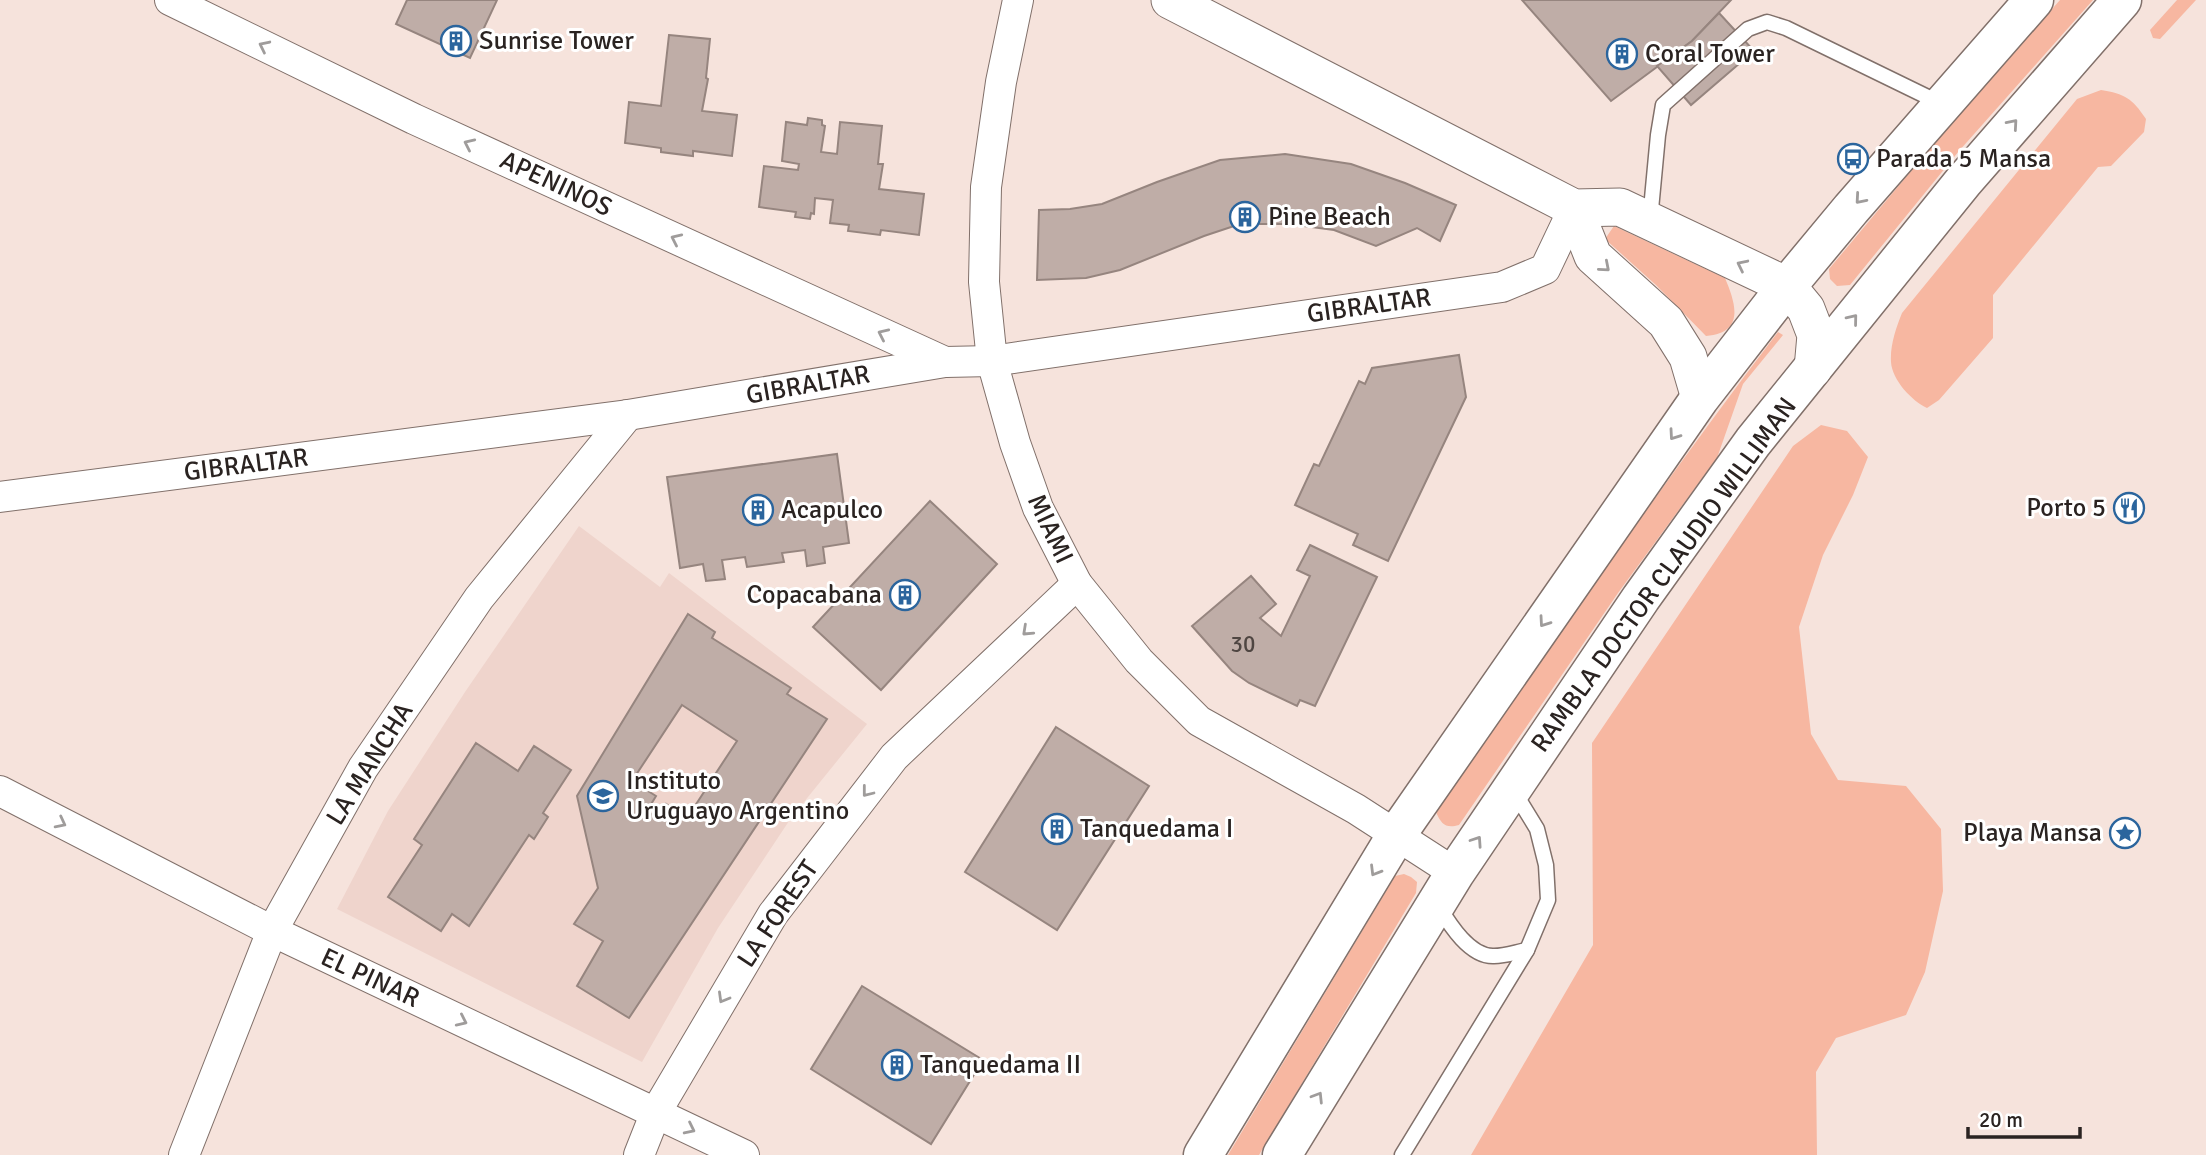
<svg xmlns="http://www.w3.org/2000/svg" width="2206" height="1155" font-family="Signika,sans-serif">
<rect width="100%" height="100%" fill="#f6e3dc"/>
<polygon fill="#efd4cc" points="579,526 660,587 669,573 867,724 791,818 718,928 642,1062 337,909 388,811 465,692"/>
<g fill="#f7b7a1">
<polygon points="2060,0 2093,0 1959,151 1850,285 1837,286 1830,279 1829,269 1942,134"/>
<polygon points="2177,0 2196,0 2160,39 2153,38 2150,30"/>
<path d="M2101,90C2125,94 2132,98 2146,119L2144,132L2111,166L2098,167L1993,295V338L1939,400L1927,408C1912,401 1892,380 1891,362C1890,345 1896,328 1902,313L2077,99Z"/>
<path d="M1614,226L1725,278C1736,304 1745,333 1706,336L1656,285L1605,239Z"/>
<path d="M1778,332L1783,335L1743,384L1717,458L1618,593L1459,825C1446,829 1441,824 1436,812C1547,650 1659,488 1778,332Z"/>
<polygon points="1821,425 1847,431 1868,457 1853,495 1823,555 1799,627 1811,734 1838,780 1906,786 1941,829 1943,891 1925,972 1906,1015 1836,1038 1816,1072 1817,1155 1471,1155 1593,945 1592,743 1793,446"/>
<polygon points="1404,874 1411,877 1417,882 1416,893 1259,1155 1228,1155 1395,876"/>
</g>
<g fill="#bfada7" stroke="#96857f" stroke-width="2" fill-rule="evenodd">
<polygon points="407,0 497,0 470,58 396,24"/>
<polygon points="1522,0 1731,0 1692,41 1611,101"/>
<polygon points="1719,13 1754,51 1691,105 1657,66 1692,41"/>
<polygon points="669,35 710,39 706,78 708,79 702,111 737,115 732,156 693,151 693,156 661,152 661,148 625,143 629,102 661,106"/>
<polygon points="808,118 822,120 822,125 825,126 821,152 837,154 840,122 882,126 878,164 883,164 879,189 924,194 919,235 881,230 880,235 848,231 849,225 830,223 833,200 815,198 814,214 811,213 810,219 795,217 796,212 759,207 764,166 798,170 799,164 782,161 786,122 807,125"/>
<polygon points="1285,154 1351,164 1405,183 1456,205 1440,241 1417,228 1376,246 1334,230 1289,224 1240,224 1204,236 1120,270 1086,278 1037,280 1039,210 1070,209 1102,204 1157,182 1220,160"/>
<polygon points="1459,355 1466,397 1388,561 1353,545 1358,534 1295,505 1314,464 1319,466 1359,381 1365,384 1372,368"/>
<polygon points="837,454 849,543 823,547 825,563 807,566 805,550 782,553 784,562 747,567 745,557 722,560 725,579 706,581 703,564 680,568 667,477"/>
<polygon points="930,501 997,564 881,690 813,627"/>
<polygon points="1310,545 1377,577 1315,706 1300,700 1297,706 1249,683 1232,671 1192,626 1251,576 1276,604 1260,618 1281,636 1310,576 1297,570"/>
<path d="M688,614L715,632L712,638L791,688L787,694L827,719L629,1018L577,986L603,941L574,924L598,888L577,796ZM682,705L737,741L712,779L705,774L697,787L704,792L687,818L666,804L657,818L647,811L656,796L632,781Z"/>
<polygon points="1056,727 1149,786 1057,930 965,872"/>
<polygon points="476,743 518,771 534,746 571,770 543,813 548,817 534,839 529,835 469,926 452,914 441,931 388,897 422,845 414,839"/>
<polygon points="862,986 983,1060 931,1144 811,1069"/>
</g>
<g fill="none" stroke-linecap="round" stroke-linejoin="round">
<g stroke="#81706a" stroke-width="17">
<g id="service">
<polyline points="1650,220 1658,135 1663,105 1748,29 1767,22 1786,28 1940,103"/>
<path d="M1439,907C1450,925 1470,957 1494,956C1505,956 1516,952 1527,950"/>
<polyline points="1402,1155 1527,950 1548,900 1546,865 1537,829 1515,793"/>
</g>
</g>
<g stroke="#81706a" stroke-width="32">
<g id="minor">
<polyline points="170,0 414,119 945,362"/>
<polyline points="1018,0 1001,82 986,187 984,282 992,361 1015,443 1038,508 1077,584 1139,661 1199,721 1356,809 1455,873"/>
<polyline points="0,497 628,415 945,362 992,361 1502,287 1545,269 1574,208"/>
<polyline points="0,791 272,931 744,1155"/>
<polyline points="184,1155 272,931 363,768 479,598 628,415"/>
<polyline points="639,1155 656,1112 773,914 894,757 1077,584"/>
</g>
</g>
<g stroke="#81706a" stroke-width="39">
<g id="tertiary">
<polyline points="1170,0 1574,208 1620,207 1787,286 1806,309 1816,335 1813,369"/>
<polyline points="1574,208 1593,256 1666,322 1688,357 1700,398"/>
</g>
</g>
<g stroke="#81706a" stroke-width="41">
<g id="secondary">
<polyline points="1203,1155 1397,834 1700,398 1787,286 1851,209 2034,0"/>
<polyline points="1282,1155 1455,873 1641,598 1753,442 1963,182 2122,0"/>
</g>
</g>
<use href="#service" stroke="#fff" stroke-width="14"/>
<use href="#minor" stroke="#fff" stroke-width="30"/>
<use href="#tertiary" stroke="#fff" stroke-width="37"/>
<use href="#secondary" stroke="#fff" stroke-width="38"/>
</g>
<defs><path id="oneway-chevron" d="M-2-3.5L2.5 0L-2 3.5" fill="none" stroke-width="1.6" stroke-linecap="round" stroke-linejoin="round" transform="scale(1.75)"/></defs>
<g stroke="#9f9c9b">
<use href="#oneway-chevron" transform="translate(264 46) rotate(-154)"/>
<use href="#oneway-chevron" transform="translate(2013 124) rotate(-49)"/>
<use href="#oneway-chevron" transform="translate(469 144) rotate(-155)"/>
<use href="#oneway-chevron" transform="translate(1860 199) rotate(131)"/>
<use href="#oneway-chevron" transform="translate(676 239) rotate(-155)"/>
<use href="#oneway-chevron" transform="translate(1742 265) rotate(-154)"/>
<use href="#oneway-chevron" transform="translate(1605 267) rotate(41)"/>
<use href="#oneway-chevron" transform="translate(1853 319) rotate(-51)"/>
<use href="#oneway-chevron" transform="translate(883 334) rotate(-155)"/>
<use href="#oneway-chevron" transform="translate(1674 435) rotate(125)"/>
<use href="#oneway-chevron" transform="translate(1544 622) rotate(125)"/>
<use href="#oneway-chevron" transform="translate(1027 631) rotate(137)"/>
<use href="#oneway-chevron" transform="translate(867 792) rotate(128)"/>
<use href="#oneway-chevron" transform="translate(61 823) rotate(27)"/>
<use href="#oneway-chevron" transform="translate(1477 841) rotate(-56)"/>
<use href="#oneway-chevron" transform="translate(1375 871) rotate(121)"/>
<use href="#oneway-chevron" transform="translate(723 998) rotate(120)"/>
<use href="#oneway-chevron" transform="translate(462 1021) rotate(25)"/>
<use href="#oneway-chevron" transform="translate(1318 1097) rotate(-58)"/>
<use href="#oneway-chevron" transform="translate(690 1129) rotate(26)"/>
</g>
<defs>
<g id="building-ring" transform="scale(1.575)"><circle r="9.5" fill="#fff" stroke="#2b659d" stroke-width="1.5"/><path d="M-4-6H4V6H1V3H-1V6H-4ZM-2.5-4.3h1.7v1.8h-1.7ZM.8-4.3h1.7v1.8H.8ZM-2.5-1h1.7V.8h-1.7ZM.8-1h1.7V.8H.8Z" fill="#2b659d"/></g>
<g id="bus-ring" transform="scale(1.575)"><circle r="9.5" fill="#fff" stroke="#2b659d" stroke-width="1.5"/><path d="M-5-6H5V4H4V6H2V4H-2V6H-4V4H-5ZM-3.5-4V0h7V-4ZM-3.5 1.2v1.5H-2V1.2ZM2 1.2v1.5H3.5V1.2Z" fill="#2b659d"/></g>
<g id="restaurant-ring" transform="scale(1.575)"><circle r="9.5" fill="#fff" stroke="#2b659d" stroke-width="1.5"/><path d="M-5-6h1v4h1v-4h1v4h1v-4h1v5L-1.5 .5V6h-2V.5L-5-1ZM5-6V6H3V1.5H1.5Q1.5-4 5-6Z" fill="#2b659d"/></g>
<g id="school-ring" transform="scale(1.575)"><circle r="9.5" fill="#fff" stroke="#2b659d" stroke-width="1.5"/><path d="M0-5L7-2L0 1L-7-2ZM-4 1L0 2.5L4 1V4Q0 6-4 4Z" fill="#2b659d"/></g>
<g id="sight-ring" transform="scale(1.575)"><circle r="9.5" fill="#fff" stroke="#2b659d" stroke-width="1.5"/><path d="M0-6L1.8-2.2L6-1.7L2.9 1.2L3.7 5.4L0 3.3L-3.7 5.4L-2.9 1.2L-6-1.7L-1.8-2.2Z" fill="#2b659d"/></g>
</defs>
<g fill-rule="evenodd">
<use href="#building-ring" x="456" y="41"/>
<use href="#building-ring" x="1622" y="54"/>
<use href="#bus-ring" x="1853" y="159"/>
<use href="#building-ring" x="1245" y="217"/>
<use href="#restaurant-ring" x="2129" y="508"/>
<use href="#building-ring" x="758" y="510"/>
<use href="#building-ring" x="905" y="595"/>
<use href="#school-ring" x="603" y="796"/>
<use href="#building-ring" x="1057" y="829"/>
<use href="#sight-ring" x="2125" y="833"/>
<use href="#building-ring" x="897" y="1065"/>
</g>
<g text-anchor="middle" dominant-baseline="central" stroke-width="6" stroke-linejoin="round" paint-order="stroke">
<g font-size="23" fill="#4f4642">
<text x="1243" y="644">30</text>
</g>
<g font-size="26" fill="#2a2321" stroke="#fff" text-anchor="start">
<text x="479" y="41">Sunrise Tower</text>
<text x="1645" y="54">Coral Tower</text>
<text x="1876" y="159">Parada 5 Mansa</text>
<text x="1268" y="217">Pine Beach</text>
<text x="2106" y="508" text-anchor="end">Porto 5</text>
<text x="781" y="510">Acapulco</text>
<text x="882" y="595" text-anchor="end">Copacabana</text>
<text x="626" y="781">Instituto<tspan x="626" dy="30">Uruguayo Argentino</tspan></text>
<text x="1080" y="829">Tanquedama I</text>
<text x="2102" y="833" text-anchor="end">Playa Mansa</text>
<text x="920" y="1065">Tanquedama II</text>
</g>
<g font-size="26" fill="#2a2321" stroke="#fff">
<text transform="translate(556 184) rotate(25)">APENINOS</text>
<text transform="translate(1369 306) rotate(-8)">GIBRALTAR</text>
<text transform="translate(808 385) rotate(-10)">GIBRALTAR</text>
<text transform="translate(246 465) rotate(-7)">GIBRALTAR</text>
<text transform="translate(1050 529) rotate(65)">MIAMI</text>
<text transform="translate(1664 575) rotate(-54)">RAMBLA DOCTOR CLAUDIO WILLIMAN</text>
<text transform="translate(370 764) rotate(-58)">LA MANCHA</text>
<text transform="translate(778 914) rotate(-56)">LA FOREST</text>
<text transform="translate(370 978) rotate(25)">EL PINAR</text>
</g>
</g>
<path d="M1968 1127v10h112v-10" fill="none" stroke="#2a2321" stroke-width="3.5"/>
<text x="1979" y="1127" font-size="21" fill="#2a2321" stroke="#ffffff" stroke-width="5" paint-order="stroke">20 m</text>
</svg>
